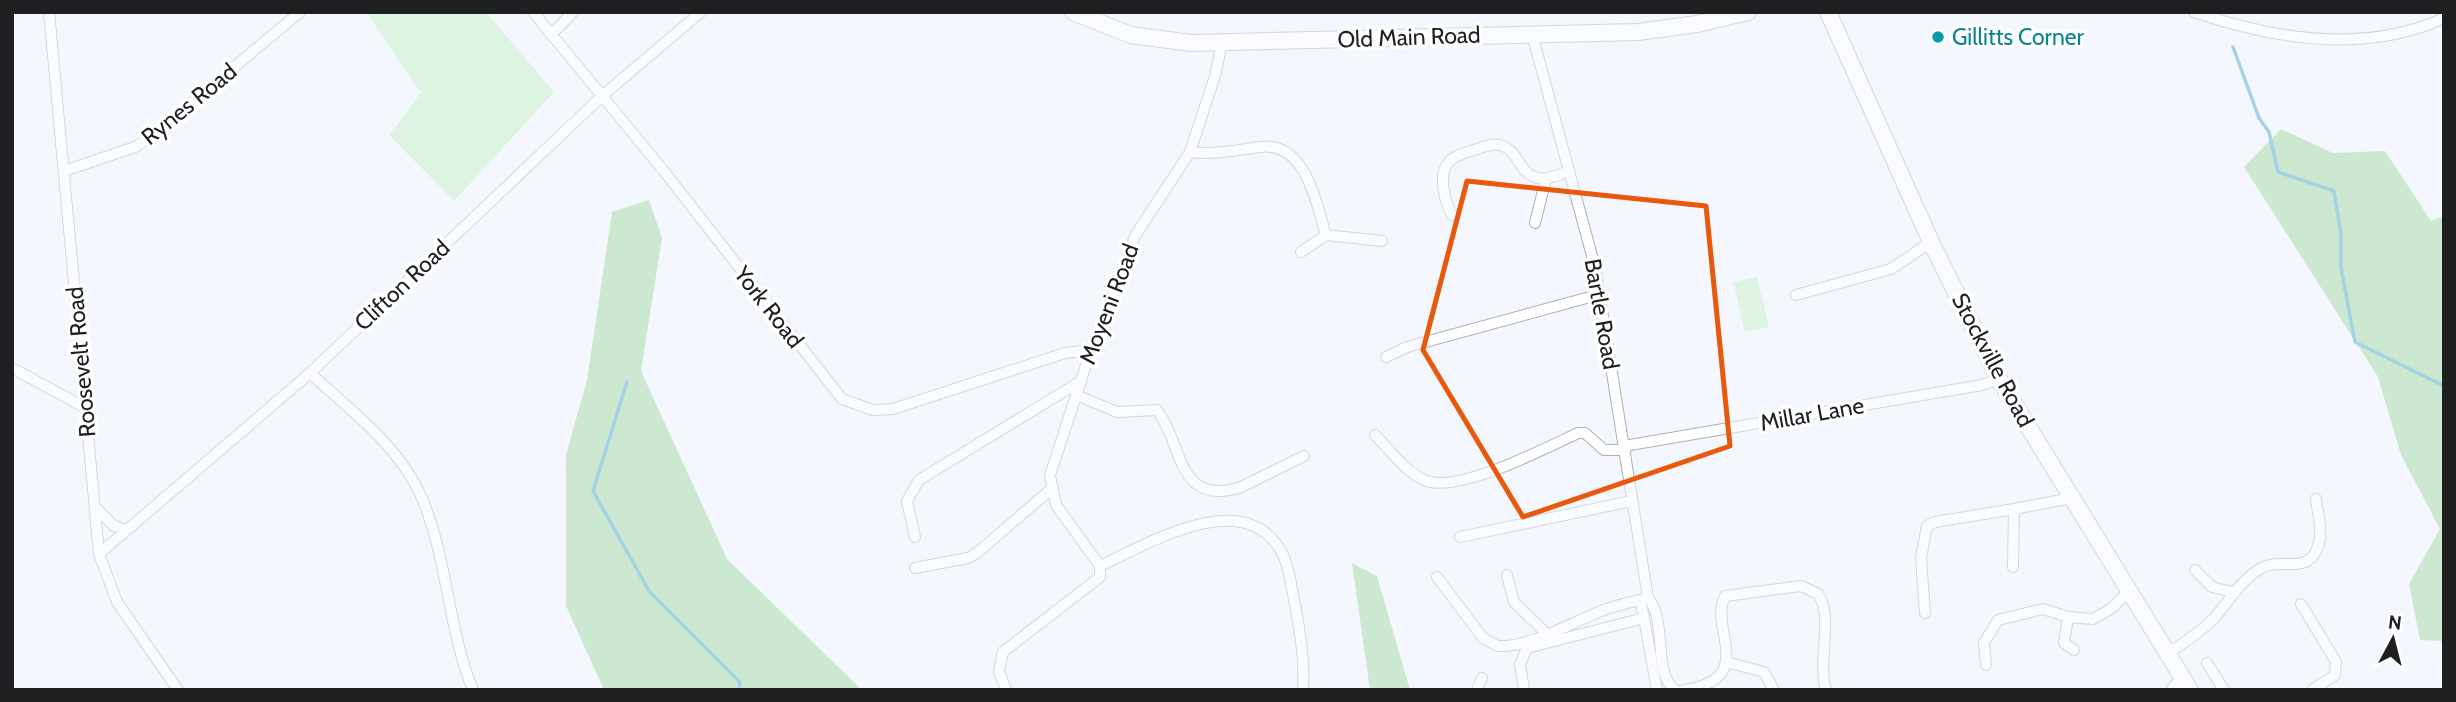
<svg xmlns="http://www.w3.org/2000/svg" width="2456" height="702" font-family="Cabin,sans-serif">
<rect width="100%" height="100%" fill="#f4f7fd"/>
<g fill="#c3f0c1">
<polygon points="366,12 486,12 554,92 454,201 389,135 421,93"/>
<polygon points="1757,277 1769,327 1745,332 1733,282"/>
</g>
<g fill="#9cd69a">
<polygon points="2281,129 2333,153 2385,151 2431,221 2444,216 2444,641 2420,640 2409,584 2440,529 2401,455 2378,377 2244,167"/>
<polygon points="649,200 662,238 641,371 727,559 862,690 604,690 566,606 566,455 587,380 612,212"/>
<polygon points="1352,563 1377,576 1410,690 1370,690"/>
</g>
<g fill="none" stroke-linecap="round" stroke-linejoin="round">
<g stroke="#46a7c9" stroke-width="3.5">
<polyline points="2233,47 2259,118 2269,132 2278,172 2334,191 2341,235 2341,268 2355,342 2444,386"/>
<polyline points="627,382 593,491 649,591 740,682 739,690"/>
</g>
<g stroke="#adb0b5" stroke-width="12">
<g id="street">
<polyline points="49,12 99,554 117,602 178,690"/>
<polyline points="533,12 663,170 842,399 873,410 893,409 1065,353 1091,350"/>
<path d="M2194,12C2273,39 2366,54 2444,18"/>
<path d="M1532,34L1595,267L1648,598C1668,620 1652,676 1676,690"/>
<polyline points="551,35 573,12"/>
<path d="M1190,152C1215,155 1235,150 1260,147C1306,141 1316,203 1326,235L1382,241"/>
<polyline points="64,171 135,147 152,136 300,12"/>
<path d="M1452,215C1445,203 1438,175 1448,163C1454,155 1468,152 1477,149C1485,146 1495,143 1503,146C1519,152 1519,174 1538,178C1549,180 1560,174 1569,171"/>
<polyline points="1535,223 1546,179"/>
<polyline points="1301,252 1326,235"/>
<polyline points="1796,295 1891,269 1931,242"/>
<polyline points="1386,357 1407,347 1601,294"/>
<polyline points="12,368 86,408"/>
<path d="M310,373C348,408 398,445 420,494C448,556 447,627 473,690"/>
<path d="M1076,395L1117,412L1157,410C1183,443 1176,508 1241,487L1304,456"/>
<path d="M1375,435C1389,449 1405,471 1424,480C1456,495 1548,447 1578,433H1585L1604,450H1625"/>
<polyline points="1624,446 1982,385 1999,379"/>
<polyline points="95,507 114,526 126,530"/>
<polyline points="915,537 907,501 919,480 1081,381"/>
<polyline points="1460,537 1632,501"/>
<polyline points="99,554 310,373 602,96 701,12"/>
<path d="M1100,566C1148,544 1245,484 1282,553C1289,565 1290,581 1293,594C1299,625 1305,658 1303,690"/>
<polyline points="2013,567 2014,509 2072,498"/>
<polyline points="915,568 968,558 977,553 1050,490"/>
<polyline points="2195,570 2212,587 2232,592"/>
<polyline points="1507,575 1514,602 1547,634"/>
<path d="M1437,577L1483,638L1498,646C1529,648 1573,622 1601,611C1616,605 1633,602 1648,598"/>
<polyline points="2301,604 2336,662 2335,675 2312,690"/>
<polyline points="1925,613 1921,558 1927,526 1935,522 2014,509"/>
<polyline points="2068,617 2064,643 2074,650"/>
<polyline points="1644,618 1657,690"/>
<path d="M2168,653C2184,643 2201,632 2215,617C2231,599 2240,580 2263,567C2279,559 2301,571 2313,556C2326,539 2318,517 2316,499"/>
<polyline points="1726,662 1764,672 1774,690"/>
<polyline points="2207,663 2224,690"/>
<polyline points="1986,665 1984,643 1998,620 2043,609 2068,617 2093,619 2109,610 2130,591"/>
<polyline points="1006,690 999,671 1003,652 1100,577 1100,566 1056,505 1050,475 1091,350 1135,236 1190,152 1215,76 1222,43"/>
<polyline points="1477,690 1482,678"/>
<polyline points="1524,690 1520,664 1527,648 1644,618 1640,600"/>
<path d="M1684,690C1759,679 1708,628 1725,596L1801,586L1818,594C1834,616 1817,661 1826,690"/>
<polyline points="2171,690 2182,677"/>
</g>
</g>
<g stroke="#adb0b5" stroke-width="18">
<g id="secondary">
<polyline points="1073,12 1131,35 1191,43 1638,32 1697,24 1748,12"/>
<polyline points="1828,12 1931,242 1999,379 2190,690"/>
</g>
</g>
<use href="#street" stroke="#fff" stroke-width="10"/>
<use href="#secondary" stroke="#fff" stroke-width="16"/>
</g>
<path d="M0 0H2456V702H0ZM1467,181L1706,206L1730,446L1523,517L1423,350Z" fill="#f4f7fd" fill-opacity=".55" fill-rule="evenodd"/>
<path fill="none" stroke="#e8590c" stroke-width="5" stroke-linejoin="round" d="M1467,181L1706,206L1730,446L1523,517L1423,350Z"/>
<circle fill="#0f9aa8" stroke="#fff" stroke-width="2.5" cx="1938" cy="37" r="7"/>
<g text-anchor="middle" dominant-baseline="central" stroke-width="7" stroke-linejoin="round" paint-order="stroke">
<g font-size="23" fill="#1e1f21" stroke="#fff">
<text transform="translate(1409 37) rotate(-2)">Old Main Road</text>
<text transform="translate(189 104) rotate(-39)">Rynes Road</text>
<text transform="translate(402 285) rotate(-43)">Clifton Road</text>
<text transform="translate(1109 304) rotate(-69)">Moyeni Road</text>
<text transform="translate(769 307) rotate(52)">York Road</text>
<text transform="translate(1602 314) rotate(80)">Bartle Road</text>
<text transform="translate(1993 360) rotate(62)">Stockville Road</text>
<text transform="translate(81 362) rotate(-95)">Roosevelt Road</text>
<text transform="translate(1812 414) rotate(-10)">Millar Lane</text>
</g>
<g font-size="23" fill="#0d838f" stroke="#fff" text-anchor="start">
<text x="1952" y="37">Gillitts Corner</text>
</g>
</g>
<rect width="2456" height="702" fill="none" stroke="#1e1f21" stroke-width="28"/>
<g transform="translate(2393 639) rotate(7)" stroke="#ffffff" stroke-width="5" paint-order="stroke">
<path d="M0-5L12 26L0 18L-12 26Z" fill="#1e1f21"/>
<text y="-10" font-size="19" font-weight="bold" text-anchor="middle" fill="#1e1f21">N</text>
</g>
</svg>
